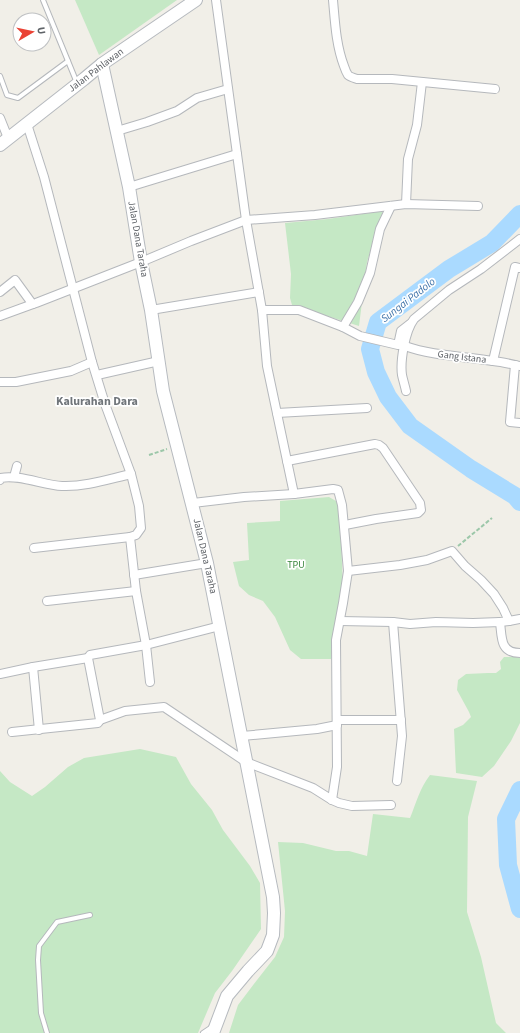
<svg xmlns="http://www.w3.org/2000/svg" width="520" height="1033" font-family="'Source Sans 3',sans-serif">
<rect width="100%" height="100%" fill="#f1efe8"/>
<g fill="#c5e8c5">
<polygon points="75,0 177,0 99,55"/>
<polygon points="383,211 367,262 359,326 292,305 290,298 291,274 285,223 328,219"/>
<polygon points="329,497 336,501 340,510 343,591 338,610 331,659 301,659 290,650 275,617 263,601 249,595 239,586 233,562 249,560 247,523 280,521 280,501"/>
<polygon points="504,657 515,657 520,658 520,723 511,741 494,766 482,777 456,773 454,729 463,725 471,717 469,712 457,690 458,680 466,674 488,673 496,673 501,669 500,662"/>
<polygon points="140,749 176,757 191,784 212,810 223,830 250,866 260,883 261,929 232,971 215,993 198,1033 0,1033 0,771 10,782 32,796 45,787 68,767 84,758"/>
<path d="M430,775L477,781L468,817L467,912L481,957L496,1023L506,1033H229L238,1005L257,980L275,957L284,937L285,911L278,842L303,843L336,851H349L367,856L373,814L410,818C416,803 420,788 430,775Z"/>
</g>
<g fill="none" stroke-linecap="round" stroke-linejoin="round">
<g stroke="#aadaff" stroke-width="18">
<polyline points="520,214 492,243 449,269 378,322 370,349 376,372 388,397 410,426 471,469 515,496 520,502"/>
<polyline points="520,790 506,819 508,865 520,909"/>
</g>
<g stroke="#b5b8bc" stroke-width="6">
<g id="lane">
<polyline points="43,0 77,83"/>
<polyline points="0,76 7,95 18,98 68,61"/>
<polyline points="47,1033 41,1013 38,960 39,946 57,922 90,915"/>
<polyline points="203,1033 212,1027"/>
</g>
</g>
<g stroke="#b5b8bc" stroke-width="10">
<g id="street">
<polyline points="216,0 246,220 262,310 267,366 294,494 333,489 338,490 342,505 348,571 343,603 336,640 337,767 332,800"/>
<path d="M333,0C335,22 336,45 344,66C345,69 346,72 348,75C350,77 354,78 357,79H392L495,89"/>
<polyline points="0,118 8,138"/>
<polyline points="27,124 44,177 92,362 105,404 131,474 139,506 141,528 136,535 130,537 136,591 146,645 150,682"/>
<polyline points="117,131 147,122 177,111 197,98 228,89"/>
<polyline points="129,187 237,154"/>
<polyline points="406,204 408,159 417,125 422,82"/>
<polyline points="0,292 15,280 31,302 33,304 36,303 141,262 191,241 246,220 315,215 406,204 478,206"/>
<polyline points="151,310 259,292"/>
<polyline points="262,310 299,310 343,327 360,336 398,345 401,331 410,324"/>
<polyline points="0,316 33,304"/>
<polyline points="343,327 358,302 370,273 380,229 391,206"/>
<path d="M405,346C433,356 463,356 493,361C502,362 511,364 520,366"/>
<polyline points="493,361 515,267 520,268"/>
<polyline points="515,365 510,422 520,423"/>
<polyline points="97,375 159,361"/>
<polyline points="0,382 16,382 71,371 92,362"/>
<path d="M406,391C405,386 403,380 402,375C400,361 405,331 414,319L449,290L481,269L520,239"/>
<polyline points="277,413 367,408"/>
<polyline points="287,461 375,444 379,445 383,448 420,503 421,510 418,513 376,519 345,525"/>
<polyline points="14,477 17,466"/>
<path d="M0,480L1,478C17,474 44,485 62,486C85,487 109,479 131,474"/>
<polyline points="193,503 244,497 294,494"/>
<polyline points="34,548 130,537"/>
<polyline points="348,571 400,565 427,560 452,551 465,566 481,580 494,594 503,608 509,621 500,622"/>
<polyline points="134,575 207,563"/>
<polyline points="47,601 136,591"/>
<path d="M340,621L393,622L410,624L436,622L473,623L500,622C502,638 500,653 520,653"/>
<polyline points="509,621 520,619"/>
<polyline points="393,622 402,736 397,781"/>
<polyline points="33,667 39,730"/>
<polyline points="0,674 33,667 88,658"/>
<polyline points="100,720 125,711 164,707 246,762 313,788 332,800 339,803 352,806 391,805"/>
<polyline points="337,720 401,720"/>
<polyline points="12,732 98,723 100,720 88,658 90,655 146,645 220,626"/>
<polyline points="242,736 317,729 337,725"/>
</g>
</g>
<g stroke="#b6babf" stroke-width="14">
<g id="secondary">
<polyline points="102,64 129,187 141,262 151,310 163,391 207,563 273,897 274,913 273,935 267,951 248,971 227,996 213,1033"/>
<polyline points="0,145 84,79 102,64 196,0"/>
</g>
</g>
<g stroke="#9cc7a9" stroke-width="2" stroke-dasharray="4 2" stroke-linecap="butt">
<polyline points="149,455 167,449"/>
<polyline points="458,546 492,518"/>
</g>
<use href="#lane" stroke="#fff" stroke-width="4"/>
<use href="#street" stroke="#fff" stroke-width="8"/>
<use href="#secondary" stroke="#fff" stroke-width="12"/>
</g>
<g text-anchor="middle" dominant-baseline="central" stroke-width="3.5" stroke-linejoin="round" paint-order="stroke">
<g font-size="10" fill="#5f6368" stroke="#fff">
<text transform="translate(96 70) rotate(-37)">Jalan Pahlawan</text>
<text transform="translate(138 239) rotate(80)">Jalan Dana Taraha</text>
<text transform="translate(462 357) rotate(7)">Gang Istana</text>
<text transform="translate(205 556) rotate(77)">Jalan Dana Taraha</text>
</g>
<g font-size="10" fill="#348238" stroke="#fff">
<text x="296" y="565">TPU</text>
</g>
<g font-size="11" font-style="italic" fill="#4174aa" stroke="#fff">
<text transform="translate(408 300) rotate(-38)">Sungai Padolo</text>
</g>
<g font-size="12" font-weight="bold" fill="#70757a" stroke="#fff">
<text x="97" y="401">Kalurahan Dara</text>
</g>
</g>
<g transform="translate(32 32) rotate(81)"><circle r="19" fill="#ffffff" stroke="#bfc1c3"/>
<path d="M0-3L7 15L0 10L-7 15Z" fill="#ea4335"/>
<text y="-6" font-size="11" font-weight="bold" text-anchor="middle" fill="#5f6368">U</text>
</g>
</svg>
